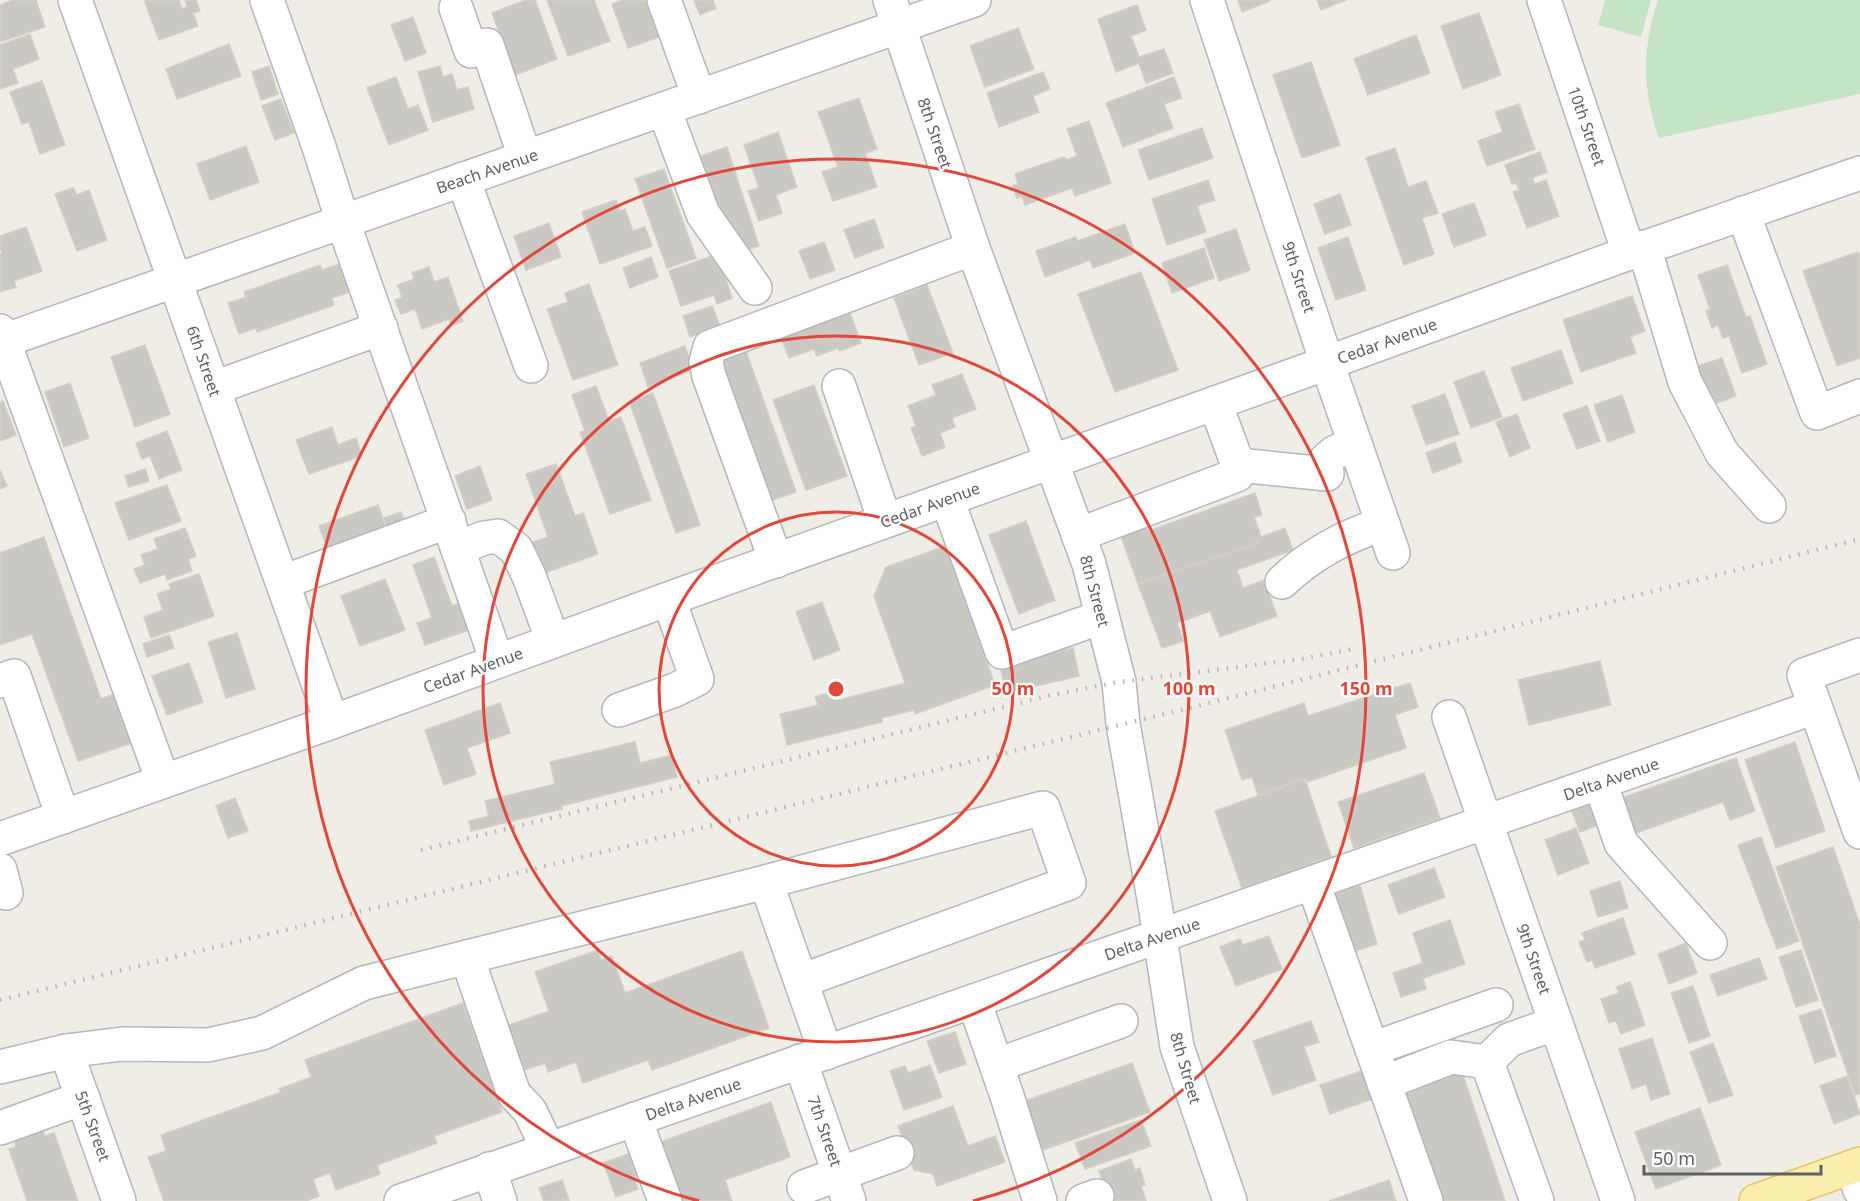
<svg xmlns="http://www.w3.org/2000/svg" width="1860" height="1201" font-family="'Noto Sans',sans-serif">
<rect width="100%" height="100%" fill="#efede6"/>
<g fill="#c4e5c4">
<polygon points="1605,0 1651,0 1641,37 1598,25"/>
<path d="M1658,0H1860V94L1659,138C1642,91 1642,47 1658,0Z"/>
</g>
<g fill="#cac8c2" stroke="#d3cfc4" stroke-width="1.5">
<polygon points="13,0 36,0 45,27 0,42 0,5"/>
<polygon points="144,0 179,0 182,9 187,7 185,0 196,0 200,11 193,13 198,26 159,40"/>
<polygon points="526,0 535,0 557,59 515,75 492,13"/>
<polygon points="547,0 594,0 610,41 568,56"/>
<polygon points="623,0 645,0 659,37 628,48 612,4"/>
<polygon points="694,0 713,0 716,8 700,15"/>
<polygon points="1238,0 1270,0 1270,1 1242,12"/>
<polygon points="1317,0 1346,0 1321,10"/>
<polygon points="1137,5 1146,30 1131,36 1139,57 1164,49 1173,73 1146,83 1139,63 1116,72 1098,19"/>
<polygon points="1479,13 1501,75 1463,89 1441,26"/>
<polygon points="413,17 426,53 405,61 391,25"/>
<polygon points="1018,28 1034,69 985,87 970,46"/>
<polygon points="30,34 39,59 13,69 18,83 0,89 0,45"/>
<polygon points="1416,35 1430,73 1368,95 1354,59"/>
<polygon points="229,44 241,76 177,99 166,69"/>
<polygon points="1311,62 1340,145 1302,158 1273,75"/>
<polygon points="269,66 278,94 261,100 252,72"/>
<polygon points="440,66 443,77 452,74 457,90 468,87 474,109 433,122 418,72"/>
<polygon points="1043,72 1050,89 1033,96 1039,112 999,127 987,93"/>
<polygon points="396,77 408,109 418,105 428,130 389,145 367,88"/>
<polygon points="1174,77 1182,98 1164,104 1173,128 1123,147 1106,103"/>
<polygon points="42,81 65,145 40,154 29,122 22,124 10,92"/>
<polygon points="859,98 877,149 865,153 877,187 833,201 822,172 838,167 818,112"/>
<polygon points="281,99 294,133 275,140 262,106"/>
<polygon points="1519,104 1535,149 1487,166 1478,141 1503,132 1495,112"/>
<polygon points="1089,121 1111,183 1075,196 1072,188 1025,205 1022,196 1017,198 1012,186 1018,184 1015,174 1064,157 1066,160 1077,156 1067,129"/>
<polygon points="1202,128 1213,158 1149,180 1138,150"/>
<polygon points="778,132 797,187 776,195 782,213 759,221 748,191 759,188 744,145"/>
<polygon points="246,146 259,182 210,200 197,164"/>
<polygon points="727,147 759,246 733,254 701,156"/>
<polygon points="1395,148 1408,187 1426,181 1438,213 1422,218 1434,254 1404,265 1366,158"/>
<polygon points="1540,152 1547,172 1532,178 1535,184 1546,180 1559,216 1527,228 1513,192 1519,190 1516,183 1512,184 1505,165"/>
<polygon points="664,169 696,258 667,268 635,179"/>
<polygon points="1208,180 1215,200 1197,206 1206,232 1167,245 1152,199"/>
<polygon points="73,188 77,195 89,190 107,240 77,251 55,194"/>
<polygon points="1340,194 1351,225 1325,234 1314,204"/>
<polygon points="616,200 620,211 625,209 633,231 645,227 652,246 600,264 582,212"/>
<polygon points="1474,203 1486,235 1454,247 1442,214"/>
<polygon points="874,219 884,247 855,258 844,230"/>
<polygon points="549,223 561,257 526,270 514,236"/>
<polygon points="1125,224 1135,253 1093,268 1090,260 1045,277 1036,251 1076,237 1077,241"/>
<polygon points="26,227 42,271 14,281 16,287 0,292 0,255 2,254 0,247 0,236"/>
<polygon points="1236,229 1250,270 1219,281 1204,240"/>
<polygon points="1348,237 1366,290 1336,300 1318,248"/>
<polygon points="824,242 835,270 810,279 799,251"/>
<polygon points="1204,248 1214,278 1172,293 1162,263"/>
<polygon points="1858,252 1860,257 1860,358 1837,366 1803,271"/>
<polygon points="718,254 732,298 717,304 714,295 681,306 669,271"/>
<polygon points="651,257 658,277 630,288 623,268"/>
<polygon points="339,264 349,292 332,298 334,305 257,332 256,328 239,334 228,303 246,297 244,292 320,265 322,270"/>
<polygon points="1727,265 1746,317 1750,316 1767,364 1742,373 1729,336 1723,338 1718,325 1712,328 1706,311 1710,309 1698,275"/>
<polygon points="429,267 434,282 448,277 463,321 451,326 449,319 422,329 415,309 401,314 395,300 402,298 398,285 414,279 412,273"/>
<polygon points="1141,272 1178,370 1115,392 1078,294"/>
<polygon points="589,284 618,365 573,380 547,309 568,302 565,293"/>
<polygon points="927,285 953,353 919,365 894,298"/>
<polygon points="1632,296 1645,331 1630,337 1636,353 1581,372 1563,320"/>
<polygon points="712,306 720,326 690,337 683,316"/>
<polygon points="850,313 861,343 840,351 838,348 817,356 814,349 789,358 777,327 830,316 831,320"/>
<polygon points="145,345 170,414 135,427 111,357"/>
<polygon points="685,346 693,370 648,387 640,363"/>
<polygon points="1561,350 1573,383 1523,401 1511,368"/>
<polygon points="746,351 796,492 770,501 720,360"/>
<polygon points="1722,358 1736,396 1709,406 1695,367"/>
<polygon points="1484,371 1502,417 1471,428 1454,382"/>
<polygon points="962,374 976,409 952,418 955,427 940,433 945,447 922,456 911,428 916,426 908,406 936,395 932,385"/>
<polygon points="70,383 89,438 64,447 45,392"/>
<polygon points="814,385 847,476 806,490 773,400"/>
<polygon points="596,386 609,421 621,417 651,500 610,514 580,432 585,431 572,395"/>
<polygon points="653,393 700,525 676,533 629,401"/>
<polygon points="1445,394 1459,434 1426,445 1412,406"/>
<polygon points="1622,395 1635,432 1608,442 1594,405"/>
<polygon points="3,401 16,435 0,441 0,402"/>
<polygon points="1587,406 1600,441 1577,449 1563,414"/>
<polygon points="1517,414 1530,448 1510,457 1496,422"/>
<polygon points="332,427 338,445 356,438 362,456 309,474 296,440"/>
<polygon points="167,431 182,470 159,479 150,456 142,459 136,443"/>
<polygon points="1455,442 1462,462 1433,473 1426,453"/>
<polygon points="556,464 575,516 583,513 598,554 539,575 528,544 548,537 526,474"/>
<polygon points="480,466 492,500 467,509 455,476"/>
<polygon points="145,469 149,481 129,487 125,476"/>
<polygon points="0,470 7,486 0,489"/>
<polygon points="167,485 181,521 129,540 115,503"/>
<polygon points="1255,493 1262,515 1254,517 1261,537 1257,540 1258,543 1138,584 1119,531 1145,522 1148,531"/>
<polygon points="378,505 389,535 330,556 319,526"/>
<polygon points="401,512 408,531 391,537 384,518"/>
<polygon points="1026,521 1055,600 1019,614 989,535"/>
<polygon points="185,528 196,556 188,559 192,571 167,580 165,574 140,583 134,569 145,565 141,555 158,549 154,539"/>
<polygon points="1285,528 1293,550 1237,570 1243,588 1264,580 1277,616 1220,637 1210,611 1177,623 1184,641 1162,648 1138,584 1258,543 1257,540 1261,537"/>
<polygon points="44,537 101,699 118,693 135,742 78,761 32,634 0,645 0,553"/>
<polygon points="946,546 995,685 915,714 914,710 881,718 882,722 787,745 780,714 818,705 815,697 835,691 839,700 905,683 874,596 886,567"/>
<polygon points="434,557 452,606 466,601 469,630 425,645 417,623 432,618 413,565"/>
<polygon points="199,574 214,616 151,638 144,617 163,610 157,594 171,589 169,584"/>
<polygon points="385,579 405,630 360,646 341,596"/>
<polygon points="822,602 840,650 814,660 796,612"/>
<polygon points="237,633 255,689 226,698 208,642"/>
<polygon points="169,635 174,648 147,657 143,644"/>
<polygon points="1073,648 1079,676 1006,693 1000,665"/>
<polygon points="1600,661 1611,705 1529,725 1518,680"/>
<polygon points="189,663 203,702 167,715 152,676"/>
<polygon points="1410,683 1418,707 1395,715 1406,748 1307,782 1305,779 1258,795 1252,777 1242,780 1225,730 1304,703 1308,716"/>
<polygon points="500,703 510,733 467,748 476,774 444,785 425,730"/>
<polygon points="635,742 640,763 672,755 677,777 561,806 562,809 471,831 469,821 489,816 485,801 555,784 550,762"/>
<polygon points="1795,742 1825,831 1776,848 1745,760"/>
<polygon points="1736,758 1755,811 1730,820 1723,802 1625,837 1613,801"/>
<polygon points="1424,773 1440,818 1354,848 1338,802"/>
<polygon points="1305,779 1331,856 1242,888 1215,811"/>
<polygon points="235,798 248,831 228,838 216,806"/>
<polygon points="1595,802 1603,823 1580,832 1572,811"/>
<polygon points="1576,828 1589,863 1558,875 1545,840"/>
<polygon points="1761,837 1799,941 1777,949 1738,845"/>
<polygon points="1833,847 1860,925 1860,1094 1855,1095 1776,867"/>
<polygon points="1434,868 1445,897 1399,914 1388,885"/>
<polygon points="1620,881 1628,908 1598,917 1590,891"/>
<polygon points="1360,885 1377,944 1347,954 1329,895"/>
<polygon points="1623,918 1635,954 1595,968 1592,960 1587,962 1579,942 1585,940 1582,933"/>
<polygon points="1450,920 1465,964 1423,978 1426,989 1401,997 1393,973 1423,963 1413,933"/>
<polygon points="1269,936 1282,969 1236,986 1220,947 1240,939 1243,945"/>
<polygon points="1686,943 1697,973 1669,984 1658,954"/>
<polygon points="598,950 601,960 612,956 625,993 742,951 769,1028 652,1070 648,1060 583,1083 576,1062 548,1072 545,1063 525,1070 509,1025 549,1011 535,972"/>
<polygon points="1801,950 1818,1000 1796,1007 1779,957"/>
<polygon points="1759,958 1767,979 1718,996 1710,975"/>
<polygon points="1630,982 1645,1025 1621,1034 1616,1021 1609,1023 1601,999 1619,993 1616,987"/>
<polygon points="1693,986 1710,1036 1689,1043 1671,993"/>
<polygon points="463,1003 502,1112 434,1136 437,1143 377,1165 380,1174 336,1190 330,1173 313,1179 319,1196 306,1201 164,1201 148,1157 166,1151 161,1135 281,1092 279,1089 311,1077 305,1060"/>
<polygon points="1821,1009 1836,1056 1815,1063 1799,1016"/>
<polygon points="1311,1021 1319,1042 1304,1047 1316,1080 1273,1095 1253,1041"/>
<polygon points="955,1032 966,1064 939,1073 927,1041"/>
<polygon points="1652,1038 1670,1094 1651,1100 1646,1084 1632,1089 1619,1049"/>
<polygon points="1713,1043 1733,1095 1709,1103 1690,1052"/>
<polygon points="1132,1063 1150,1112 1040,1151 1022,1102"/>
<polygon points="930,1065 942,1097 904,1110 890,1071 905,1066 908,1073"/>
<polygon points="1461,1069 1505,1201 1436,1201 1399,1090"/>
<polygon points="1365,1070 1375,1098 1330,1114 1320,1085"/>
<polygon points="1847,1076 1860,1114 1834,1124 1820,1086"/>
<polygon points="771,1102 790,1157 725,1180 732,1201 675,1201 655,1144"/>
<polygon points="953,1106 968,1146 995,1136 1005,1162 937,1186 933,1174 914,1170 898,1126"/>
<polygon points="1700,1108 1721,1165 1656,1189 1635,1132"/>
<polygon points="1141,1120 1151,1146 1085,1169 1075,1143"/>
<polygon points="43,1130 45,1136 54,1133 78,1201 27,1201 9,1149 16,1147 14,1140"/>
<polygon points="639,1150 647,1173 634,1177 638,1189 616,1197 603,1163"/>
<polygon points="1131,1159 1135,1170 1140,1168 1145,1185 1141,1186 1146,1201 1110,1201 1099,1171"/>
<polygon points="562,1180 569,1200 544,1201 539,1188"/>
<polygon points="1389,1180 1396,1201 1329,1201"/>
</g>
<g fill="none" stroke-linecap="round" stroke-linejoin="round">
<g stroke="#b3b6ba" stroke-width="36">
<g id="minor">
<polyline points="75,0 332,722"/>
<polyline points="267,0 319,147 343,222 497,661"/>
<polyline points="664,0 699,97"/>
<polyline points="890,0 973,248 1089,564 1119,682 1123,724 1155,905 1177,1047 1230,1201"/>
<polyline points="1207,0 1327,363 1393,553"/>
<polyline points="1544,0 1629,253"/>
<polyline points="456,8 471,51 487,45 525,157"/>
<polyline points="664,109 703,214 755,288"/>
<polyline points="463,179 531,366"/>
<polyline points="1743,213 1817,413 1860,396"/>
<polyline points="1644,247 1685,382 1722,453 1769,506"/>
<polyline points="0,331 163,781"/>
<polyline points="0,342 974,0"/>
<polyline points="839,386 885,521"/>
<polyline points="214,388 381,328"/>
<polyline points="1238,465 1327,474 1326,460 1334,453 1355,443"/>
<polyline points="947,499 1002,652 1102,617"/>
<polyline points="1078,535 1237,475 1238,465 1215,403"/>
<polyline points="458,548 484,538 498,536 516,549 529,576 553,641"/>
<polyline points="776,561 709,376 706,362 710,347 973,248"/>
<polyline points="283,582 449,521"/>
<path d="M1282,582C1311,554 1345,536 1383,524"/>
<polyline points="1860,655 1804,675 1860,832"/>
<polyline points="0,681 14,676 63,817"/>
<polyline points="619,710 675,690 697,679 669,600"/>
<polyline points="1449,717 1618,1201"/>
<polyline points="1600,782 1621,843 1710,943"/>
<polyline points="0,839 332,722 682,594 1327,363 1629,253 1860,173"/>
<polyline points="0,870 6,893"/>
<polyline points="766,882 826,1053"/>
<polyline points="1313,883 1426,1201"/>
<polyline points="467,957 514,1094 530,1111 548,1149"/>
<polyline points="974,1001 1007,1096 1040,1201"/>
<polyline points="1372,1049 1496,1005"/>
<polyline points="66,1051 119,1201"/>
<polyline points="800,1061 849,1201"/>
<polyline points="997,1065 1121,1021"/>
<polyline points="0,1067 66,1051 122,1044 208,1045 262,1033 364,983 754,885 1043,808 1069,883 801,981"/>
<polyline points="1384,1083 1451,1057 1487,1062"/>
<polyline points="635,1119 665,1201"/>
<polyline points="0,1128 83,1098"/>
<polyline points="1852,1167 1860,1190"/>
<polyline points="489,1169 500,1201"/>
<polyline points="804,1187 897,1153"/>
<polyline points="401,1201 1815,707"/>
<polyline points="1083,1201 1097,1196"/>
<polyline points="1537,1201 1487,1062 1509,1040 1556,1023"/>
</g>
</g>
<g stroke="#e9c464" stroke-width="36">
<polyline id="major" points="1756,1201 1860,1164"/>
</g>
<use href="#minor" stroke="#fff" stroke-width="33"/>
<use href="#major" stroke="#faeeaf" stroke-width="33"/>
<g stroke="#b4b5b5" stroke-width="4.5" stroke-dasharray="1.5 8" stroke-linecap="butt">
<polyline points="421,850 1052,695 1119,682 1302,659 1353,649"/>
<polyline points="0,1000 1177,711 1860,539"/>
</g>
</g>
<g fill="none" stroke="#df483b" stroke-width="3">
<circle cx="836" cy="689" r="177"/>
<circle cx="836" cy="689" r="353"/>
<path d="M699 1201A530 530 0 1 1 973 1201"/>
</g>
<g text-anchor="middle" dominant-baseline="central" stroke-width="4.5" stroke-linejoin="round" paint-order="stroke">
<g font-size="16" fill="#5d6165" stroke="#fff">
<text transform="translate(1587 126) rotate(71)">10th Street</text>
<text transform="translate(935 133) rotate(71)">8th Street</text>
<text transform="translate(487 171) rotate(-19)">Beach Avenue</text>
<text transform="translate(1299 277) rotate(72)">9th Street</text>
<text transform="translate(1387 341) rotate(-20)">Cedar Avenue</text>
<text transform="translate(204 361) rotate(71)">6th Street</text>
<text transform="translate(930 505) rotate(-20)">Cedar Avenue</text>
<text transform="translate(1095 591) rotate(75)">8th Street</text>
<text transform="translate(473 670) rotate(-20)">Cedar Avenue</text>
<text transform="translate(1611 779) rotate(-19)">Delta Avenue</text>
<text transform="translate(1152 939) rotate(-19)">Delta Avenue</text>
<text transform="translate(1534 959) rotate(71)">9th Street</text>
<text transform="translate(1186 1068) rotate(74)">8th Street</text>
<text transform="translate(693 1099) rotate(-19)">Delta Avenue</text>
<text transform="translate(93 1126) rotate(70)">5th Street</text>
<text transform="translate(825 1131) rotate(71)">7th Street</text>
</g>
</g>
<circle cx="836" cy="689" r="9" fill="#df483b" stroke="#fff" stroke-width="3"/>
<g font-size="18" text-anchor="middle" font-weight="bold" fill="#df483b" stroke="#fff" stroke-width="4.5" stroke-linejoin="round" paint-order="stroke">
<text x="1013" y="695">50 m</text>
<text x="1189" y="695">100 m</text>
<text x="1366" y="695">150 m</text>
</g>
<path d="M1644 1165v9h177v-9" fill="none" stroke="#5d6165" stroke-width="3"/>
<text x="1653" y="1165" font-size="18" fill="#5d6165" stroke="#ffffff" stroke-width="4.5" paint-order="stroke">50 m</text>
</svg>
